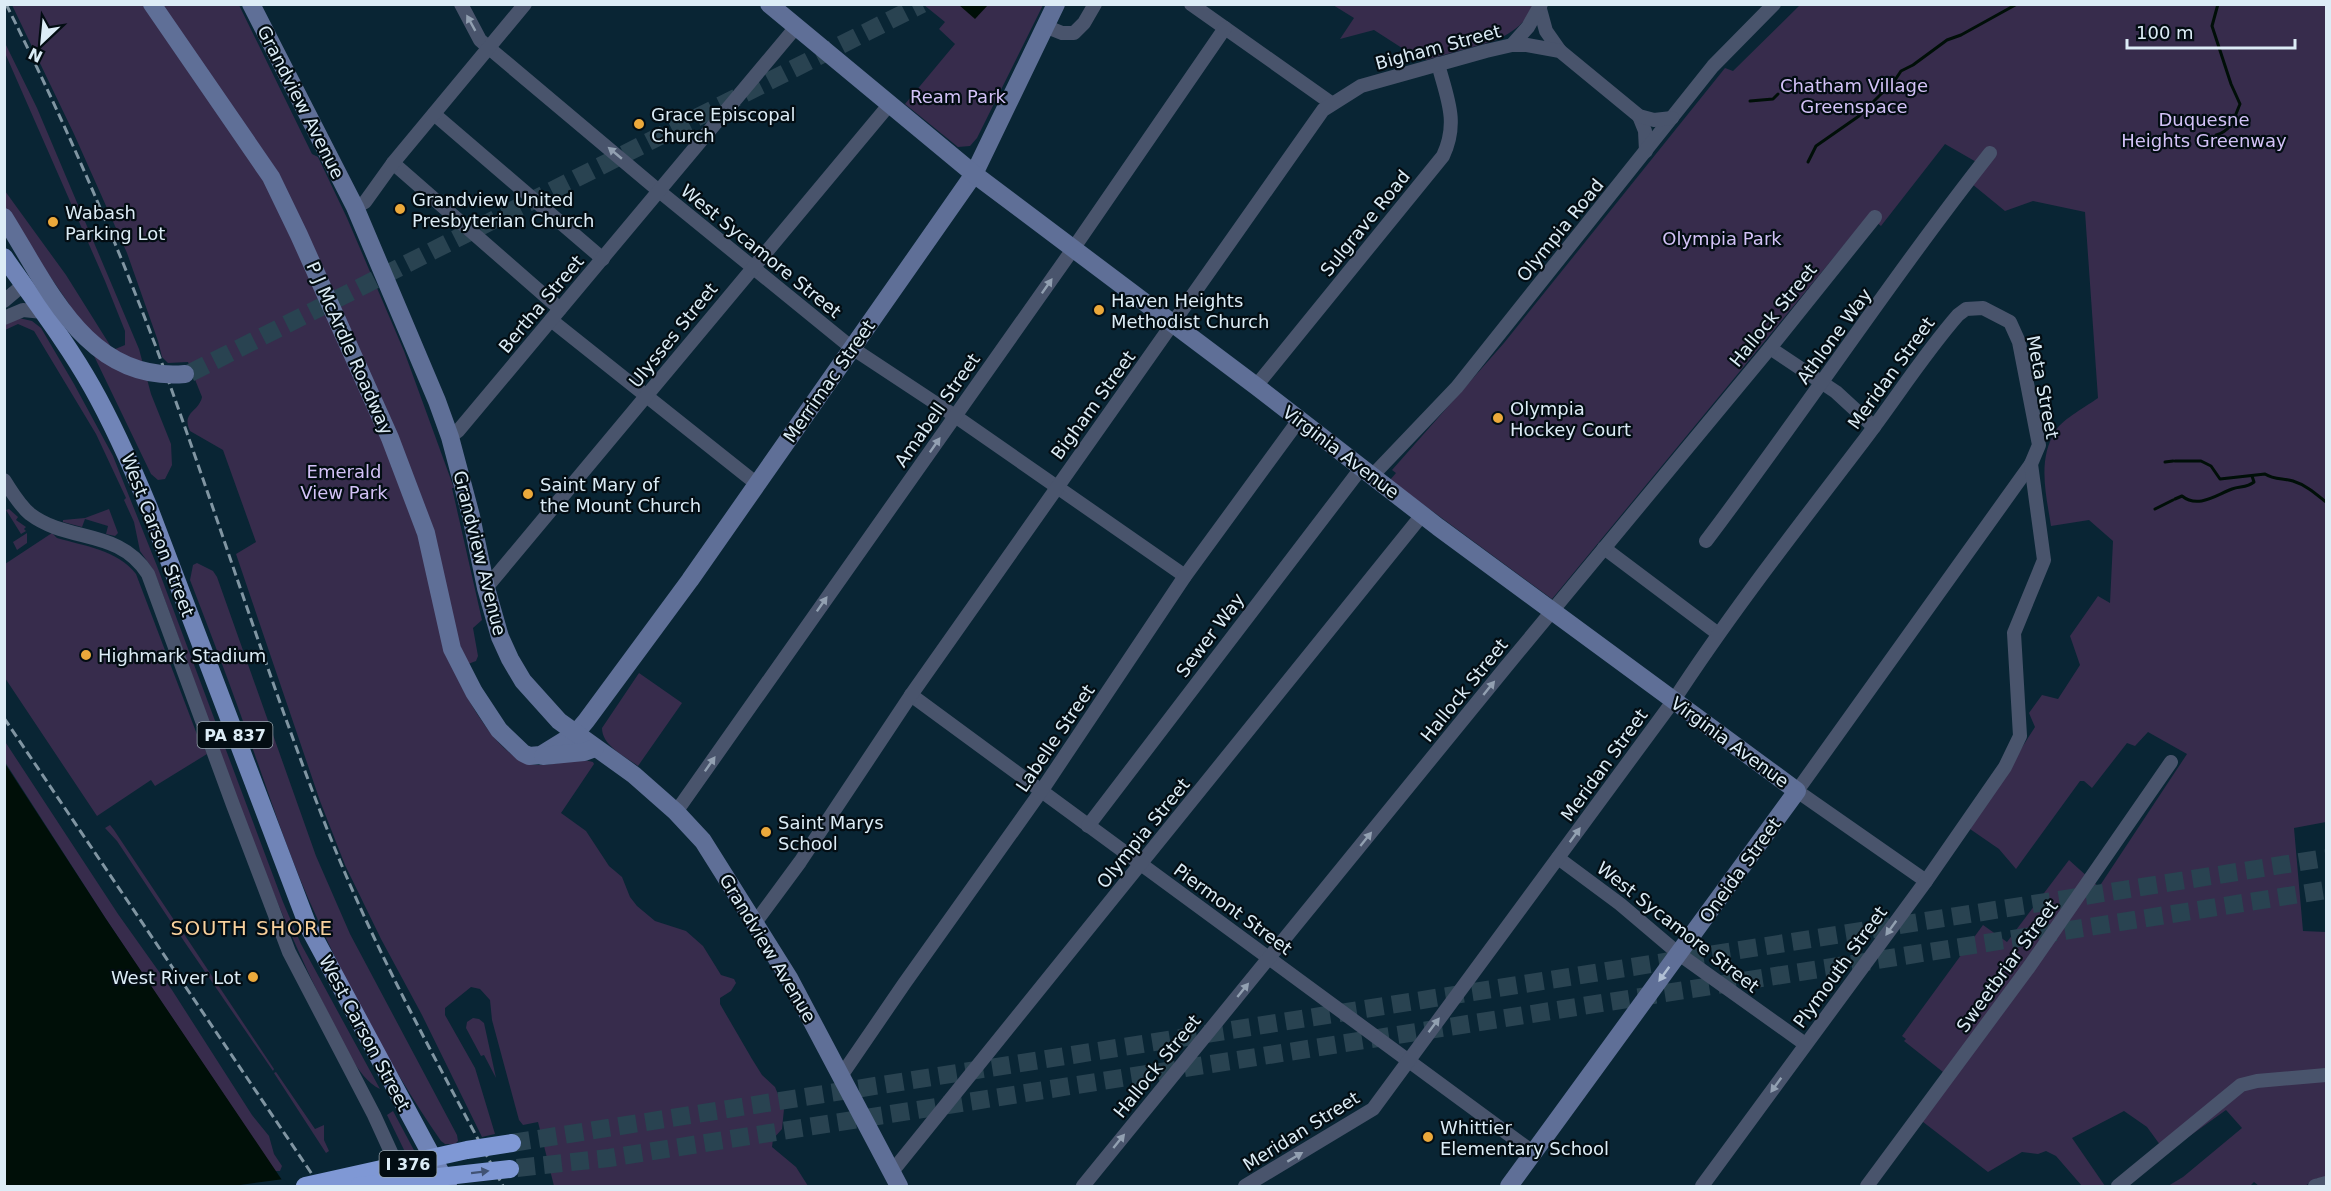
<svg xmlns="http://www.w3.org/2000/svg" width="2331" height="1191" font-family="'DejaVu Sans',sans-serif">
<rect width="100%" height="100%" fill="#092534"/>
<g fill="#372c4c">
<path d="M12,5H239L312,154L318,157L347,218L404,351L454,488H452L482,620L473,628L478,656L476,661L468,664L442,645C457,679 494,762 537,765C555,766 575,757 593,762L594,764L561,813L586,831L609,866L622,877L630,897L637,906L655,921L686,931L703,946L721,975L734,979L736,983L731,991L720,998V1004L752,1059L762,1075L775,1087L784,1109L782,1129L773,1139L772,1147L796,1167L808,1186H554L538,1122L523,1125L519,1120L492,1020L490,1000L480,989L471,987L445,1008V1015L475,1068L495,1134L482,1137L422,1015L381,939L345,865L320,801L236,554L256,542L223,450L190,431C181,412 199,412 202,397L188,362L168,363L162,357L158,341L127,253L74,134Z"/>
<polygon points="924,5 1043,5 977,138 970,146 958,147 905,104 955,44 939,29 945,22"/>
<path d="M1333,5H1534C1525,24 1513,32 1494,41L1426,60L1424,57L1419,59L1374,30L1340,39L1354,18Z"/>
<path d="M1800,5H2326V822L2294,828L2303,931L2326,932V1186L2317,1178L2305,1186H2259L2254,1182L2250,1186H2168L2183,1177L2242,1128L2226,1110L2166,1153L2147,1127L2124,1111L2072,1138L2105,1186H2082L2056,1156L2046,1151L2038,1154L2022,1152L1988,1172L1914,1115L1943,1072L1904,1041L1906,1039L1902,1036L1983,925L2007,942L2069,860L2099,887L2187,754L2148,732L2135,746L2127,743L2092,788L2084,781H2080L2016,869L1999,849L1970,829L2035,727L2029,713L2042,695L2058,699L2080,665L2070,636L2098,596L2110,603L2113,541L2089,520L2051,526C2046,494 2037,459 2056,430C2063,419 2087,406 2098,398L2085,212L2033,201L2005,211L1972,184L1985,167L1945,144L1881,226L1868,216L1552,599L1390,480L1396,473L1392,470L1504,343L1725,68L1733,71Z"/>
<polygon points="4,41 37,108 139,349 151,394 171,444 172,465 165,479 158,480 151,474 69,304 5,211 5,191 66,275 113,350 125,345 125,331 105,281 5,53"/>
<path d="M19,318L32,321L41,328L74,384L113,456L157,566L283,902L301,944L380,1089C357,1078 340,1037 329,1015C259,877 213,729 159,584L152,568L140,551L134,522L124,500L126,498L96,434L34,331L18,324L5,330V325Z"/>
<polygon points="9,509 18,517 16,520 26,527 24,529 26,531 21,534 6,510"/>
<polygon points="109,509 118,533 115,536 106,534 108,526 85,519 82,527 63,522 63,520 85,518"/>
<polygon points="27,533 27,543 17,550 13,542"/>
<path d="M52,533L57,538C84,546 118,550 136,574L201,745L203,744L207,754L155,786L151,780L97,816L5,678V564Z"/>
<path d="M197,563L213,571L217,577L316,856L350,934L457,1135L458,1141L455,1144H445L441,1141C393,1071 351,995 317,918C286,851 265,781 240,713C224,668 207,624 190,580L193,565Z"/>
<path d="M639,673L682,703L638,766C625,756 602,746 602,728Z"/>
<polygon points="4,740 118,914 172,990 252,1115 269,1136 274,1154 282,1166 280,1171 275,1171 106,919 5,762"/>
<polygon points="110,825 114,830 176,923 173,925 117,841 105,828"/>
<polygon points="178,925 274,1069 273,1071 175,928"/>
<polygon points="473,1018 479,1019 484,1023 496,1078 484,1055 481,1056 466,1028 467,1022"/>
<polygon points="276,1072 315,1129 324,1125 324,1140 329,1151 326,1153 274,1073"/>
<polygon points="393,1111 416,1154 407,1156 387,1115"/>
</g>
<g fill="#000f08">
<polygon points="959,5 988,5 975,19"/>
<polygon points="4,762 106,919 286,1186 5,1186"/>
</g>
<polygon fill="#092534" points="284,1179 289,1186 233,1186"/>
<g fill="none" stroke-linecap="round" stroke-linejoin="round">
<g stroke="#000f08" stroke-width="3">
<polyline points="1750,101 1773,99 1778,94"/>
<path d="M2216,135C2232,131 2234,118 2240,104L2231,84L2212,26L2218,4"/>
<polyline points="1808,162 1816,146 1859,116 1895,80 1901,71 1913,65 1947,40 1961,35 2017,4"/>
<path d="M2175,461H2201L2211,466L2220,479L2265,474C2274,480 2283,478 2293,481C2306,485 2316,494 2326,502"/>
<polyline points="2165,462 2173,461"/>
<path d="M2175,499L2182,496C2198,509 2216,495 2232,489C2240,486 2247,488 2254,482L2252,476"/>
<polyline points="2155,509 2173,500"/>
</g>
<polyline stroke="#294351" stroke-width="18" stroke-dasharray="18 9" stroke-linecap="butt" points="190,373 922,4"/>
<g stroke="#294351" stroke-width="18" stroke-dasharray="18 9" stroke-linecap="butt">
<polyline points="512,1143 2326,858"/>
<polyline points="517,1168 609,1158 2326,890"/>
</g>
<g stroke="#49546c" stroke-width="14">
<polyline points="461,4 480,40 489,48 659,191 852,348 955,416 1185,576"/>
<polyline points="1191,4 1331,103"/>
<polyline points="1540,9 1546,31 1560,51"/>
<polyline points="1047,27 1062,33 1074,33 1084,23 1095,4"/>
<polyline points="1512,45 1528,27 1541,4"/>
<polyline points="434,114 603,259"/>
<polyline points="1639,116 1645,131 1646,151"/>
<polyline points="393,163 560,309"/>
<polyline points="355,207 365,202 393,163 525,4"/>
<polyline points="4,301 23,285"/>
<polyline points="4,318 23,310 43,312"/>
<polyline points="551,320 757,484"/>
<polyline points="1770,348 1836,392 1874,427"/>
<path d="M1256,386L1443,156C1459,122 1447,98 1438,64"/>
<polyline points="450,437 458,431 796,27"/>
<polyline points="1373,475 1457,387 1713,66 1774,4"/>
<path d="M4,480C12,492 19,505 30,514C68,543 119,528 148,574L233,805L289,952L374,1115L400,1172"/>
<path d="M1706,541C1803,413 1891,279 1990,153"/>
<polyline points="1604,548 1717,633"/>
<polyline points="486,588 889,105"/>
<polyline points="911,695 1534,1153"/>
<polyline points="676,812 1073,249 1225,28"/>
<polyline points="1088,826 1362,467"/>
<polyline points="1558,858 1620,904 1679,954 1805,1044"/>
<polyline points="1926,881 1797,791 2031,464"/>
<polyline points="755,923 800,862 911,695 1323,110 1361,86 1486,51 1512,45 1527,45 1560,51 1639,116 1654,120 1672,118"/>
<polyline points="841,1076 904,984 1042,790 1185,576 1299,420"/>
<polyline points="891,1173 1422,515"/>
<polyline points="1083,1186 1505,668 1770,348 1875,217"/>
<path d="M1245,1186L1373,1109L1674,700C1732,611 1798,527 1862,443C1895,400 1923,355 1958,315L1966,309L1983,308L2010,322L2019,342L2039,445L2031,464L2044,560L2014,633L2020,736L2005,767L1926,881L1702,1186"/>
<polyline points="1867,1186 2029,967 2171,762"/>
<polyline points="2118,1186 2241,1085 2257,1081 2326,1075"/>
<polyline points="2315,1186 2326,1183"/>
</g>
<g stroke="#5f6f97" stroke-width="18">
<polyline points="152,4 271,177 299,235 390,438 426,533 452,649 474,692 499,730 523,753 529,756 541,755 575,734 586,721 690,580 974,174 1056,4"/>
<polyline points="251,4 355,207 437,401 450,437 471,516 486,588 500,637 510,659 523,681 559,721 634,775 676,812 703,841 789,978 899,1186"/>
<polyline points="769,4 974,174 1256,386 1438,527 1797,791 1509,1186"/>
<polyline points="543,756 584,752 595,748"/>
</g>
<path stroke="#7084b7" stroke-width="18" d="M4,257C34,300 66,341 92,387C114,426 132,467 149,508L308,926L448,1186"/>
<g stroke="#8095a2" stroke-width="3" stroke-dasharray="9 4.5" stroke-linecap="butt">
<path d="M6,4C62,116 112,231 156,347C216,509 266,674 329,834C377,956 442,1071 503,1186"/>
<polyline points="4,718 320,1186"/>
</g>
<path stroke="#5f6f97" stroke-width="18" d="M4,217C48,287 87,383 185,374"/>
<g stroke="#7f98d5" stroke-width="18">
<polyline points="305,1186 467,1150 512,1143"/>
<polyline points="359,1186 510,1169"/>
</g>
</g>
<defs><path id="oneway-solid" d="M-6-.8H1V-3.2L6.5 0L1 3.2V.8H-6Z" transform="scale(1.5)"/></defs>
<g fill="#92a0b1">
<use href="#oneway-solid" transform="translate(471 23) rotate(-119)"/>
<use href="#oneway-solid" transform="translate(615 153) rotate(-140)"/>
<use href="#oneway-solid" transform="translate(1047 286) rotate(-55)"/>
<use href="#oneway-solid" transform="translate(935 445) rotate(-55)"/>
<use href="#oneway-solid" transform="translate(822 604) rotate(-55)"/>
<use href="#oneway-solid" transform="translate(1489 688) rotate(-51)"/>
<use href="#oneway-solid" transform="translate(710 764) rotate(-55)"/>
<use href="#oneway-solid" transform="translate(1575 835) rotate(-54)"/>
<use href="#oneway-solid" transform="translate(1366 839) rotate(-51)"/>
<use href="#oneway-solid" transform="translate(1891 928) rotate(126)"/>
<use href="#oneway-solid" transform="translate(1243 990) rotate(-51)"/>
<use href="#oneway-solid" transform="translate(1434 1025) rotate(-53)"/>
<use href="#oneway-solid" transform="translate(1776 1085) rotate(126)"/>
<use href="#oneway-solid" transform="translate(1119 1141) rotate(-51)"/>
<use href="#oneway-solid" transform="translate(1295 1157) rotate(-31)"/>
</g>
<use fill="#b0c0d5" href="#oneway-solid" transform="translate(1664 974) rotate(126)"/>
<use fill="#415274" href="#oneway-solid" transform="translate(480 1172) rotate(-7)"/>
<g fill="#eca93b" stroke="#030d13" stroke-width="2">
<circle cx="639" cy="124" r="6"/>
<circle cx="400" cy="209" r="6"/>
<circle cx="53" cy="222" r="6"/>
<circle cx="1099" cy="310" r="6"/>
<circle cx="1498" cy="418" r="6"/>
<circle cx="528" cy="494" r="6"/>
<circle cx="86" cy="655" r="6"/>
<circle cx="766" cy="832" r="6"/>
<circle cx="253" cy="977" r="6"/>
<circle cx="1428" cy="1137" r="6"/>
</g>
<g text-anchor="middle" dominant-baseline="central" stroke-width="4.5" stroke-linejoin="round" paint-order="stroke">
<g fill="#030d13" stroke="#9ba9b2" stroke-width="1.5">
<rect x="197.5" y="722" width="75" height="26" rx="4.5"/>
<rect x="379.5" y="1151" width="57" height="26" rx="4.5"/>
</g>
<g font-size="16" font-weight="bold" fill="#dcecf6">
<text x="235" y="735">PA 837</text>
<text x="408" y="1164">I 376</text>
</g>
<g font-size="18" fill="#dcecf6" stroke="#030d13">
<text transform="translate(1438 47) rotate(-15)">Bigham Street</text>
<text transform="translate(301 102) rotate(63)">Grandview Avenue</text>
<text transform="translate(1365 223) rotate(-51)">Sulgrave Road</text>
<text transform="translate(1560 230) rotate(-51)">Olympia Road</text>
<text transform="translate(761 251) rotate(39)">West Sycamore Street</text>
<text transform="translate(541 304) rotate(-50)">Bertha Street</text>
<text transform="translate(1773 315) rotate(-51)">Hallock Street</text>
<text transform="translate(673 335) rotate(-51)">Ulysses Street</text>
<text transform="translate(1834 336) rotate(-54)">Athlone Way</text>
<text transform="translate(350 348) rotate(66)">P J McArdle Roadway</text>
<text transform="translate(1891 373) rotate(-54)">Meridan Street</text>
<text transform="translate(829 381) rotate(-55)">Merrimac Street</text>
<text transform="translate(2043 387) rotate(79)">Meta Street</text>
<text transform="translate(1093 405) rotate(-54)">Bigham Street</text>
<text transform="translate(937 410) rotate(-55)">Amabell Street</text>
<text transform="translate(1341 452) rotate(37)">Virginia Avenue</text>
<text transform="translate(158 535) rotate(69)">West Carson Street</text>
<text transform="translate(480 553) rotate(76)">Grandview Avenue</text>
<text transform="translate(1210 635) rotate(-53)">Sewer Way</text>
<text transform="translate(1464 690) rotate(-51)">Hallock Street</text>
<text transform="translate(1055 738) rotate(-56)">Labelle Street</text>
<text transform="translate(1730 742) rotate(36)">Virginia Avenue</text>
<text transform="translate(1604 765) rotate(-54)">Meridan Street</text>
<text transform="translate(1143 833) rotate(-51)">Olympia Street</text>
<text transform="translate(1740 870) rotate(-54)">Oneida Street</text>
<text transform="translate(1233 909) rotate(36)">Piermont Street</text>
<text transform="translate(1678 927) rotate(38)">West Sycamore Street</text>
<text transform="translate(768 948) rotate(59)">Grandview Avenue</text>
<text transform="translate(2007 966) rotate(-54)">Sweetbriar Street</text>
<text transform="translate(1840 967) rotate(-54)">Plymouth Street</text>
<text transform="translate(365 1033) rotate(62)">West Carson Street</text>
<text transform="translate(1157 1066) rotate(-51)">Hallock Street</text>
<text transform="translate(1301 1131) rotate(-32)">Meridan Street</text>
</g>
<g font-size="18" fill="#d3c2f7" stroke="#030d13">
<text x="1854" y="85">Chatham Village<tspan x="1854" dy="21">Greenspace</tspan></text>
<text x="958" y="96">Ream Park</text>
<text x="2204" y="119">Duquesne<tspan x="2204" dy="21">Heights Greenway</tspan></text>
<text x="1722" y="238">Olympia Park</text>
<text x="344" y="471">Emerald<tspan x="344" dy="21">View Park</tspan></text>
</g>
<g font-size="18" fill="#dcecf6" stroke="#030d13" text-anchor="start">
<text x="651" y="114">Grace Episcopal<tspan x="651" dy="21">Church</tspan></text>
<text x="412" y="199">Grandview United<tspan x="412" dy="21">Presbyterian Church</tspan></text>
<text x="65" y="212">Wabash<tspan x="65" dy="21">Parking Lot</tspan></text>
<text x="1111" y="300">Haven Heights<tspan x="1111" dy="21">Methodist Church</tspan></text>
<text x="1510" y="408">Olympia<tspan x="1510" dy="21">Hockey Court</tspan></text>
<text x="540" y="484">Saint Mary of<tspan x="540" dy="21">the Mount Church</tspan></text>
<text x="98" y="655">Highmark Stadium</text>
<text x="778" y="822">Saint Marys<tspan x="778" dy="21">School</tspan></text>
<text x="241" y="977" text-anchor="end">West River Lot</text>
<text x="1440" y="1127">Whittier<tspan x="1440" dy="21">Elementary School</tspan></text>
</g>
<g font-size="20" letter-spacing="1.5" fill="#f8d19d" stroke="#030d13">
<text x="252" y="928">SOUTH SHORE</text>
</g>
</g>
<rect width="2331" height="1191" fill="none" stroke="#dcecf6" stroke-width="12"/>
<g transform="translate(42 42) rotate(206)" stroke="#030d13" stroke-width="4.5" paint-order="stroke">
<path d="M0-4.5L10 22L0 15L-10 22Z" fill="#dcecf6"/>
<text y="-9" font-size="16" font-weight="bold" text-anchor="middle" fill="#dcecf6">N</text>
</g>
<path d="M2127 39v9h168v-9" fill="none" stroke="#dcecf6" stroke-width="3"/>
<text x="2136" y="39" font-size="18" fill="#dcecf6" stroke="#030d13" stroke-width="4.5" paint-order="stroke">100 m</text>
</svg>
